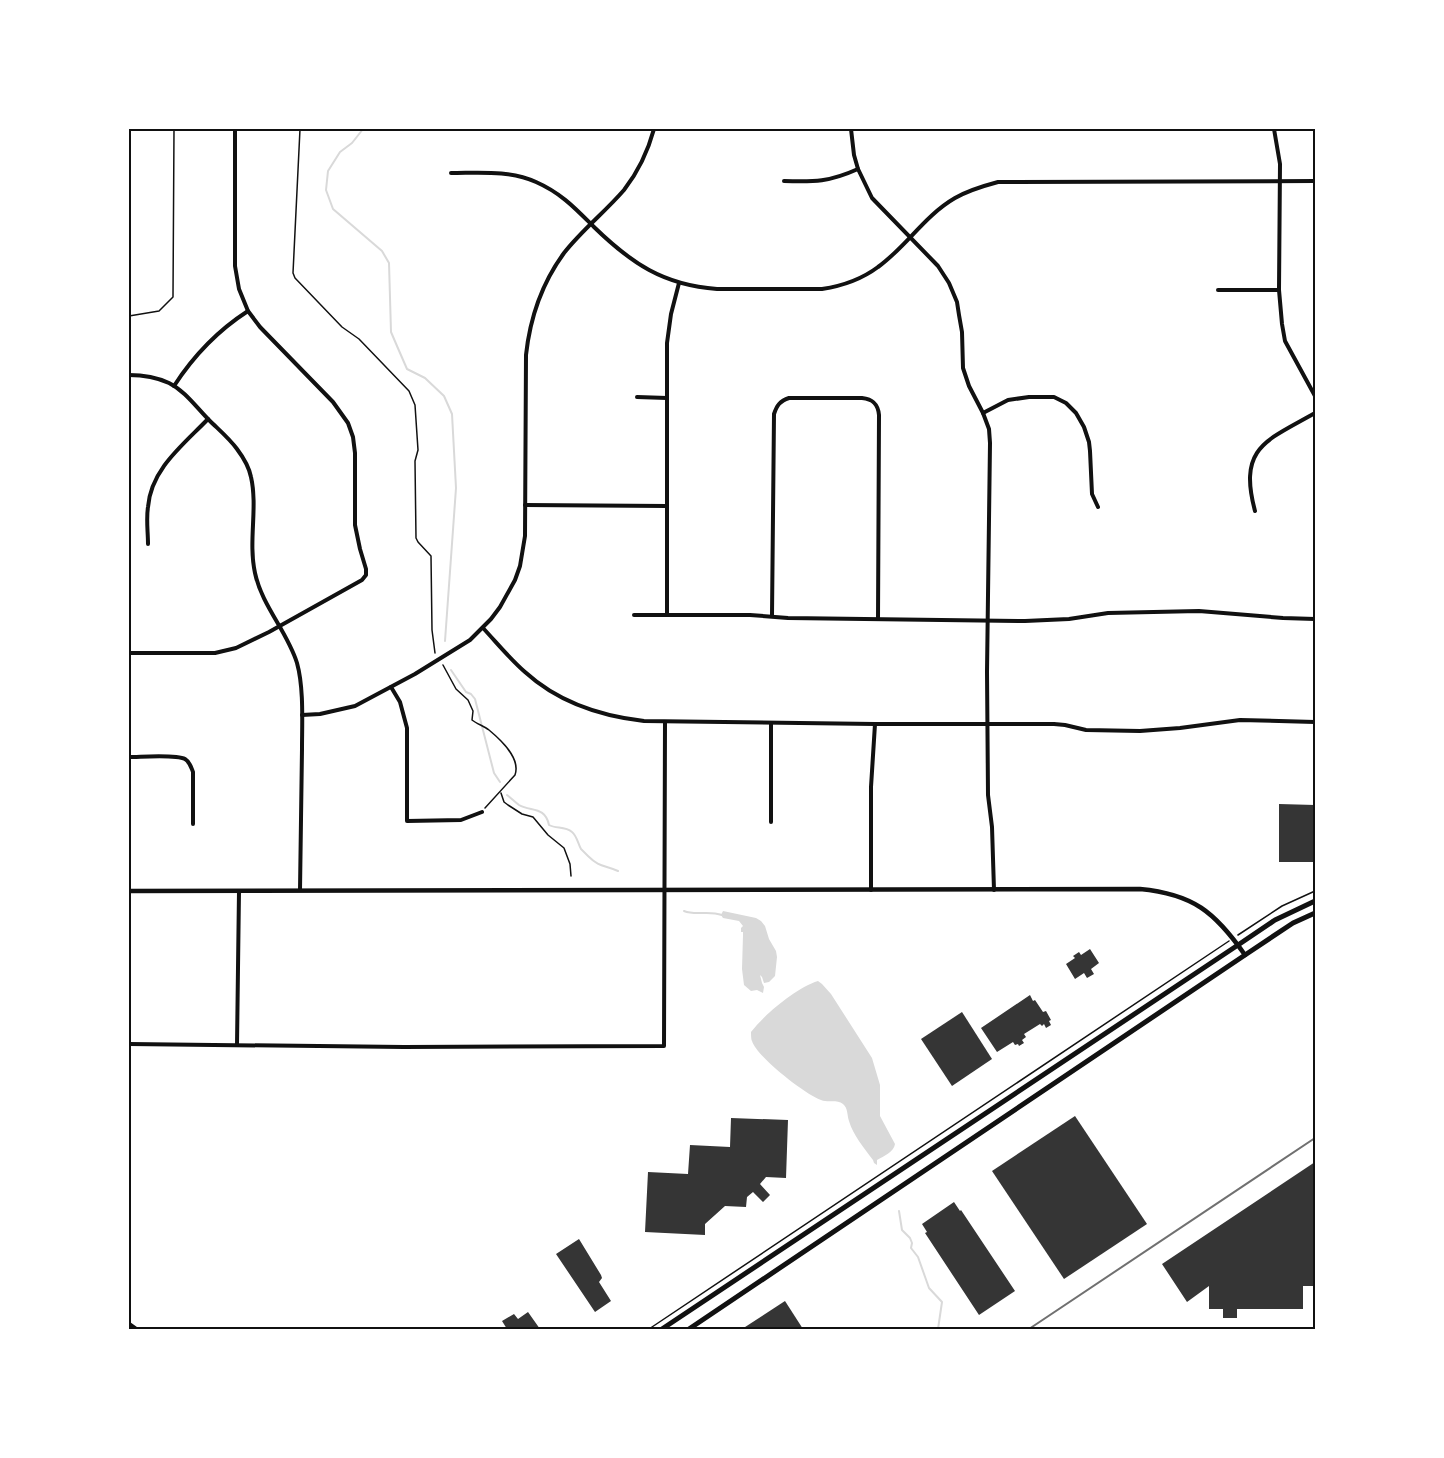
<svg xmlns="http://www.w3.org/2000/svg" width="1444" height="1458" font-family="Raleway,sans-serif">
<rect width="100%" height="100%" fill="#fff"/>
<g fill="#d9d9d9">
<polygon points="723,911 756,918 761,921 765,926 769,939 776,951 777,957 775,976 769,982 764,983 762,977 760,975 762,983 764,987 763,993 757,990 751,991 744,985 742,969 743,935 743,932 741,932 741,928 743,926 739,921 723,918 721,915"/>
<path d="M818,981L822,984L831,994L872,1058L880,1085V1116L895,1144C894,1152 884,1156 877,1160V1165L874,1163L873,1160C864,1148 853,1135 849,1121C847,1115 848,1108 843,1104C837,1099 828,1103 821,1100C805,1094 757,1057 752,1041C751,1040 751,1032 751,1032C765,1014 796,988 818,981Z"/>
</g>
<g fill="none" stroke-linecap="round" stroke-linejoin="round">
<g stroke="#d9d9d9" stroke-width="2">
<polyline points="363,129 352,143 340,152 328,171 326,190 333,209 382,251 389,263 391,332 397,346 407,369 425,378 444,396 452,414 456,488 445,641"/>
<polyline points="451,670 466,692 471,694 475,699 494,773 500,782"/>
<path d="M507,795C511,798 515,802 519,805C531,812 545,806 549,825C556,829 565,826 572,832C577,836 578,844 581,849C583,851 586,854 588,856C599,867 604,865 618,871"/>
<path d="M684,911C696,916 708,910 722,915"/>
<polyline points="899,1211 902,1230 910,1238 912,1243 911,1248 918,1257 929,1288 942,1302 938,1329"/>
</g>
</g>
<g fill="#353535">
<polygon points="1279,804 1315,805 1315,862 1279,862"/>
<polygon points="1090,949 1099,963 1091,969 1094,974 1087,978 1084,973 1075,979 1066,964 1075,958 1073,956 1079,952 1081,955"/>
<polygon points="1030,995 1033,1001 1035,1000 1043,1012 1046,1011 1051,1020 1049,1021 1051,1025 1046,1028 1044,1024 1042,1026 1040,1024 1024,1034 1026,1037 1022,1040 1024,1043 1019,1046 1018,1044 1015,1045 1013,1042 997,1052 981,1028"/>
<polygon points="962,1012 992,1059 952,1086 921,1039"/>
<polygon points="1075,1116 1147,1224 1064,1279 992,1171"/>
<polygon points="731,1118 788,1120 786,1178 766,1177 760,1184 770,1195 763,1202 753,1192 747,1197 746,1207 725,1206 705,1224 705,1235 645,1232 648,1172 688,1174 690,1145 730,1147"/>
<polygon points="1315,1162 1315,1286 1303,1286 1303,1309 1237,1309 1237,1318 1223,1318 1223,1309 1209,1309 1209,1286 1187,1302 1162,1264"/>
<polygon points="954,1202 960,1211 961,1210 1015,1291 979,1315 925,1233 927,1232 922,1224"/>
<polygon points="579,1239 601,1275 602,1278 599,1282 611,1301 595,1312 556,1254"/>
<polygon points="785,1301 803,1329 742,1329"/>
<polygon points="528,1312 540,1329 507,1329 502,1321 514,1314 518,1319"/>
</g>
<g fill="none" stroke-linecap="round" stroke-linejoin="round">
<g stroke="#111" stroke-width="1.5">
<polyline points="300,129 293,273 295,278 342,327 359,339 409,391 415,405 418,450 415,461 416,538 418,542 431,556 432,630 435,653"/>
<polyline points="129,316 159,311 173,297 174,129"/>
<path d="M443,665L456,689L468,700L473,711L472,720C477,724 484,726 489,730C501,740 521,758 515,775L485,808"/>
<polyline points="501,793 504,802 508,805 522,814 533,817 548,835 564,848 570,864 571,876"/>
<polyline points="1238,935 1282,906 1315,891"/>
<polyline points="649,1329 1229,941"/>
</g>
<g stroke="#111" stroke-width="4">
<polyline points="851,129 854,155 858,169 872,198 938,266 949,283 957,302 959,315 962,332 963,368 969,386 983,413 989,429 990,443 987,672 988,795 992,827 994,890"/>
<polyline points="1274,129 1280,164 1279,290 1282,324 1285,341 1315,396"/>
<path d="M451,173C480,173 509,170 536,182C561,193 575,208 594,227C631,263 663,285 717,289H822C842,286 862,279 878,267C906,247 924,216 955,198C969,190 983,186 998,182L1315,181"/>
<path d="M784,181C815,182 829,182 858,169"/>
<polyline points="1218,290 1279,290"/>
<path d="M129,375C143,375 156,377 169,383C185,391 196,407 209,420C218,429 229,438 237,449C243,457 249,467 251,477C258,508 248,541 255,573C262,606 287,631 297,663C304,688 302,723 302,749C301,796 301,843 300,890"/>
<path d="M174,386C194,355 217,331 248,311"/>
<polyline points="637,397 667,398"/>
<polyline points="983,413 1008,400 1029,397 1054,397 1066,403 1076,413 1084,427 1089,442 1090,451 1092,494 1098,507"/>
<polyline points="525,505 667,506"/>
<path d="M1255,511C1238,447 1266,441 1315,413"/>
<path d="M148,544C148,532 146,519 148,507C151,469 183,445 208,419"/>
<polyline points="667,614 667,343 671,314 679,283"/>
<polyline points="634,615 750,615 788,618 1025,621 1069,619 1108,613 1199,611 1283,618 1315,619"/>
<path d="M772,616L774,414C777,405 780,401 789,398H862C873,399 878,404 879,415L878,619"/>
<path d="M483,628C497,643 510,659 525,672C559,703 600,716 644,721L875,724H1054L1065,725L1086,730L1140,731L1180,728L1240,720L1315,722"/>
<polyline points="129,653 215,653 236,648 269,632 362,580 366,575 366,569 360,549 355,525 355,453 353,437 348,423 333,402 260,327 248,311 239,289 235,266 235,129"/>
<polyline points="391,687 400,702 407,728 407,821 461,820 482,812"/>
<path d="M302,715L320,714L355,706L415,674L470,640L491,619L500,607L515,580L520,566L525,536L526,355C530,318 542,283 564,253C582,230 605,212 624,190C638,172 648,151 654,129"/>
<polyline points="771,723 771,822"/>
<path d="M129,757C141,757 176,754 185,759C190,762 191,767 193,772V824"/>
<polyline points="871,890 871,787 875,724"/>
<polyline points="129,1044 404,1047 664,1046 665,722"/>
<polyline points="237,1045 239,891"/>
</g>
<g stroke="#111" stroke-width="4.5">
<path d="M129,891L1140,889C1193,894 1215,912 1245,955"/>
<polyline points="129,1324 136,1329"/>
</g>
<g stroke="#111" stroke-width="5">
<polyline points="662,1329 1238,945 1275,920 1315,901"/>
<polyline points="689,1329 1245,955 1293,923 1315,913"/>
</g>
<polyline stroke="#707070" stroke-width="2" points="1029,1329 1315,1138"/>
</g>
<rect width="1444" height="1458" fill="none" stroke="#ffffff" stroke-width="261"/>
<rect x="130" y="130" width="1184" height="1198" fill="none" stroke="#111" stroke-width="2"/>
</svg>
